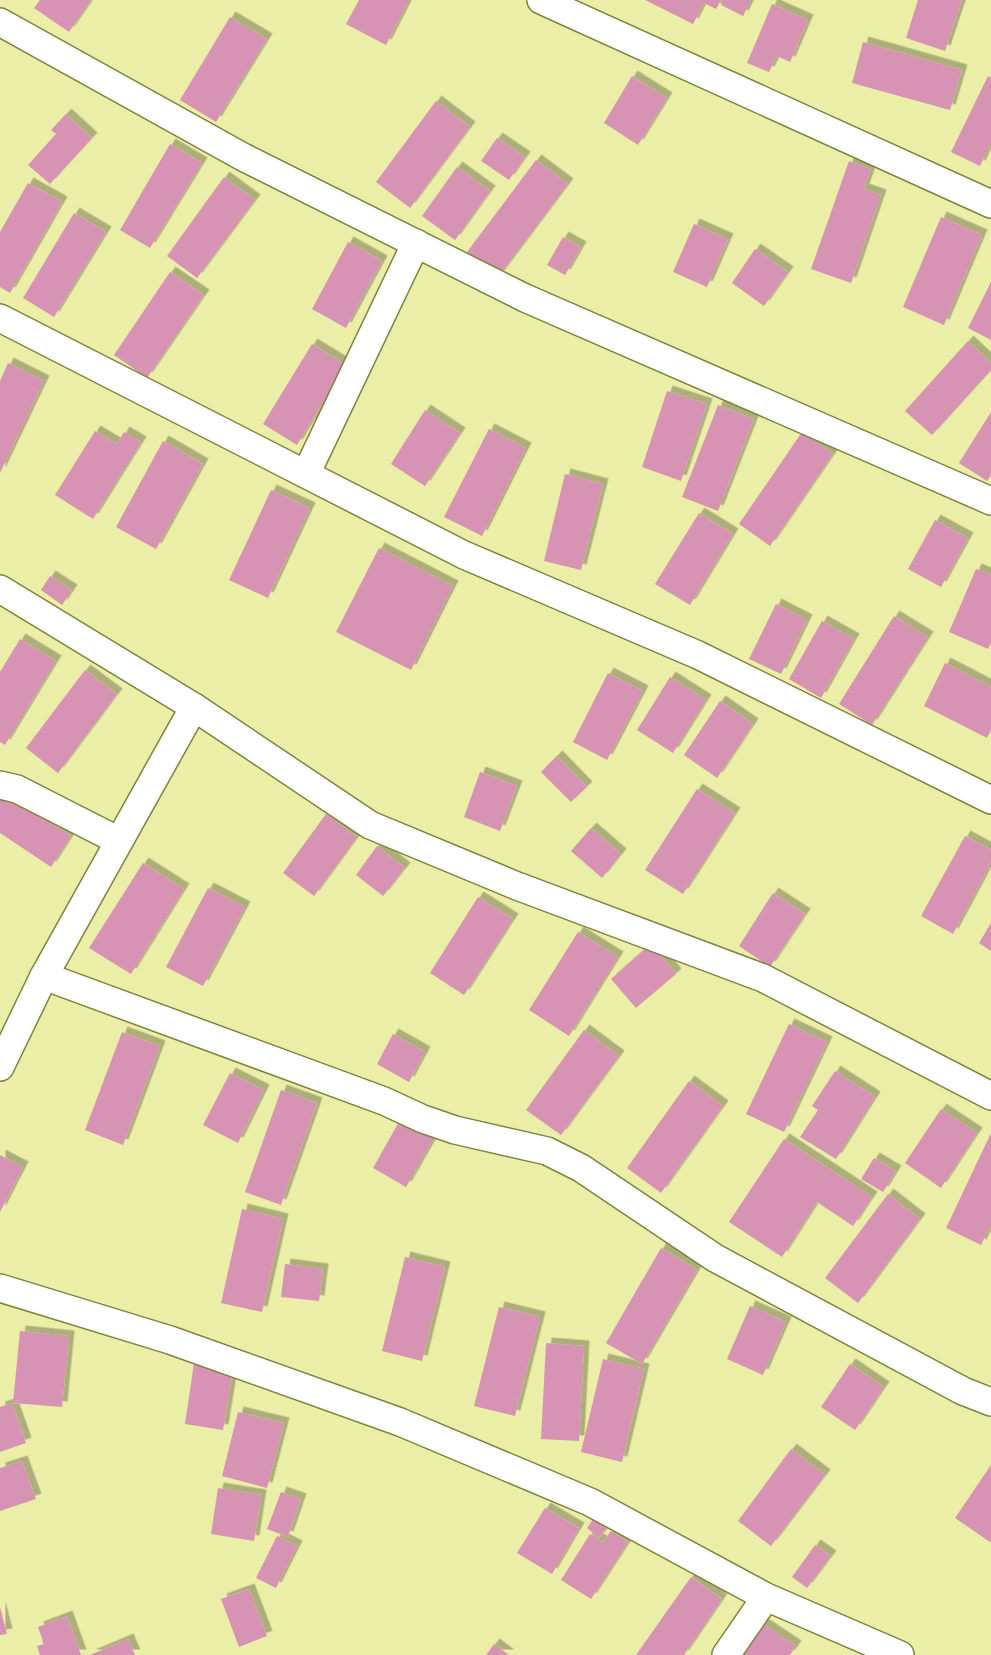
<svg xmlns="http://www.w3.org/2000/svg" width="991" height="1655" font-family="'Titillium Web',sans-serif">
<defs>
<filter id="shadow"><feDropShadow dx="5.5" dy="-5.5" stdDeviation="0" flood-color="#0004"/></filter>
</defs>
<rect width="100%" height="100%" fill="#ebeea6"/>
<g fill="#d793b4" filter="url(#shadow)">
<polygon points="40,0 91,0 69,32 34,8"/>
<polygon points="359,0 409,0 386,45 346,24"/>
<polygon points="645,0 721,0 716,9 704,3 693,24"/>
<polygon points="723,0 751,0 743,16 721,5"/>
<polygon points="918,0 962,0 945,51 906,38"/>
<polygon points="772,4 808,20 790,62 777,56 769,72 747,63"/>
<polygon points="230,17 267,39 216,122 180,100"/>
<polygon points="863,42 962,70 950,110 852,83"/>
<polygon points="632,76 667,98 638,145 604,123"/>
<polygon points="988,76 991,78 991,142 980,166 951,152"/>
<polygon points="436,101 470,127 410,208 376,182"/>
<polygon points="66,114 92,138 50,184 28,165 56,134 51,130"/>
<polygon points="497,138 525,157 509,180 481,161"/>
<polygon points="170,144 202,163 150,248 120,230"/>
<polygon points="536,160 568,184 499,276 467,252"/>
<polygon points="849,161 871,169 864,189 881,195 851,283 811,269"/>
<polygon points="457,167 490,191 455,240 422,216"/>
<polygon points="224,177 255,200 197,278 167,256"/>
<polygon points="28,183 62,202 10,293 0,287 0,232"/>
<polygon points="74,213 106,232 54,317 23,298"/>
<polygon points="941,217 982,235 944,325 903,307"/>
<polygon points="694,224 728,239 707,287 673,272"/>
<polygon points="563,237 581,247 565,275 547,265"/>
<polygon points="348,242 382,261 346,328 312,309"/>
<polygon points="755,249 788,272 764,306 732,283"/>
<polygon points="170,272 204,295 147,378 114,355"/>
<polygon points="991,282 991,340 968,328"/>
<polygon points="968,341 991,363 991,370 932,435 905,411"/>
<polygon points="312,344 346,365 297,445 263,424"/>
<polygon points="8,363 44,381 0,473 0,381"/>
<polygon points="667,391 707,404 681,481 642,467"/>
<polygon points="718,405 754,419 718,511 682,497"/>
<polygon points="425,410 460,433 425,486 391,464"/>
<polygon points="991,412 991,475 987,481 959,463"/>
<polygon points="489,429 526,448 482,536 444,517"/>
<polygon points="95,431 117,444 124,432 141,442 93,519 55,495"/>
<polygon points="802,432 833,454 770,546 739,524"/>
<polygon points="163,441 203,464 156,549 116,527"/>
<polygon points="565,474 603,484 581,570 544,561"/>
<polygon points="271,490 310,508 268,598 229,580"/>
<polygon points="699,513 733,534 690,605 655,584"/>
<polygon points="935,520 968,538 941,587 908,569"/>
<polygon points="379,548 453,586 411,670 336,632"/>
<polygon points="976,569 991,575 991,643 988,649 949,632"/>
<polygon points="50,576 72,590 62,605 41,590"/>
<polygon points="776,604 807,620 781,674 749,659"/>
<polygon points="894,616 928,637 872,725 839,704"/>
<polygon points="822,621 854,639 821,698 789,679"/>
<polygon points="20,639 56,661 5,745 0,742 0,672"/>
<polygon points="945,663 991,687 991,730 987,738 924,706"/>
<polygon points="85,670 117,694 58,773 26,748"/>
<polygon points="608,673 643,691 607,760 573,742"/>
<polygon points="670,677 706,700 673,753 637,730"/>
<polygon points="720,701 753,724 717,778 684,755"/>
<polygon points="557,756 587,787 571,802 541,772"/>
<polygon points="480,772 517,786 500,831 464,817"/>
<polygon points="697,789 735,813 683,894 645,870"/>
<polygon points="0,790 71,836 51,867 0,833"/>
<polygon points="326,814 357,837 314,896 283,873"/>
<polygon points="591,828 621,854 602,878 571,851"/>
<polygon points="965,836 991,850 991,863 953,934 921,916"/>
<polygon points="377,846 405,868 383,896 356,875"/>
<polygon points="143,863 184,889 131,974 89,948"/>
<polygon points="208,888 245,907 203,986 166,967"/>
<polygon points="773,893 805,914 770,967 739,946"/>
<polygon points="478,897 513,919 464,995 430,973"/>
<polygon points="991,923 991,951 979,943"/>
<polygon points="578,932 618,957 569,1036 529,1010"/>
<polygon points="651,944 676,974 636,1008 611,979"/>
<polygon points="789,1024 827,1042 784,1132 746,1114"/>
<polygon points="584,1030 619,1056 561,1135 526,1110"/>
<polygon points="122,1032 160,1046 123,1145 85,1130"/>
<polygon points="393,1034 425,1052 409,1082 377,1064"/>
<polygon points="835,1071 875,1097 836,1159 800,1137 818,1110 812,1106"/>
<polygon points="230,1073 264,1090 238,1143 203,1125"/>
<polygon points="689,1081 723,1106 661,1193 627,1168"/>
<polygon points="281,1090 317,1103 281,1205 245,1192"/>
<polygon points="941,1109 977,1133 941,1188 905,1163"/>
<polygon points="400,1120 434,1138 406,1187 373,1168"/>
<polygon points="991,1133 991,1224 981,1245 946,1228"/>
<polygon points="784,1139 872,1197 853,1226 817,1202 782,1257 729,1222"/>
<polygon points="0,1155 23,1167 0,1212"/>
<polygon points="874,1158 896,1171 883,1192 861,1179"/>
<polygon points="888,1194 920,1219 858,1303 825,1278"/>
<polygon points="242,1209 283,1219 262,1312 221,1303"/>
<polygon points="661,1248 697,1270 642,1364 606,1343"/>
<polygon points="405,1257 445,1267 422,1361 382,1351"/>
<polygon points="285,1264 323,1269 319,1301 281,1297"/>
<polygon points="750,1306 786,1322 763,1375 727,1359"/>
<polygon points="499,1307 540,1317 515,1416 474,1406"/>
<polygon points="20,1331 69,1336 62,1407 13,1403"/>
<polygon points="546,1343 584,1346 579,1441 541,1439"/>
<polygon points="603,1359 644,1369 622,1462 581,1452"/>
<polygon points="194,1363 233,1369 223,1430 185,1424"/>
<polygon points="850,1364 884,1387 855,1430 821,1407"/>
<polygon points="12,1403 26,1443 0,1452 0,1407"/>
<polygon points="238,1412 284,1423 267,1488 222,1476"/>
<polygon points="791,1449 825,1475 771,1546 738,1521"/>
<polygon points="22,1461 36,1499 0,1511 0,1468"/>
<polygon points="991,1465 991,1541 990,1542 955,1518"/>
<polygon points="218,1488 261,1495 254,1541 211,1534"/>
<polygon points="281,1492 301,1499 288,1537 267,1529"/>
<polygon points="545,1508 579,1528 552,1574 517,1553"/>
<polygon points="596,1515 609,1525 599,1538 587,1528"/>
<polygon points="611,1531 628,1542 591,1599 561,1580 590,1534 603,1542"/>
<polygon points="277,1536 297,1546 276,1588 256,1578"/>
<polygon points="815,1545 831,1556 807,1588 792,1577"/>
<polygon points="691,1577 722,1599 684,1655 636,1655"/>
<polygon points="249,1589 267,1636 239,1647 221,1599"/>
<polygon points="0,1607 7,1634 0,1635"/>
<polygon points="67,1616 81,1655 40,1655 37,1646 44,1644 38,1627"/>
<polygon points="763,1624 796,1646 790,1655 742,1655"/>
<polygon points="128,1639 135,1655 90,1655"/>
<polygon points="494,1644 509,1655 486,1655"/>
</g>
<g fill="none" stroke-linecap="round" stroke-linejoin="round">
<g stroke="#81823e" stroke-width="30">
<g id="street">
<polyline points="541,0 991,204"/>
<polyline points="0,22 243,157 525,298 991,501"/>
<polyline points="0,318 464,555 698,655 991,800"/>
<polyline points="306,474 416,243"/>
<polyline points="0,589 194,707 370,825 517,886 763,978 991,1096"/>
<polyline points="0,785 17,789 119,841"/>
<polyline points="44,976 384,1101 423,1119 455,1130 547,1151 581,1168 715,1258 963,1391 991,1402"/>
<polyline points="0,1067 44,976 194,707"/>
<polyline points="0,1288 170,1340 400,1422 590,1502 766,1597 900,1655"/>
<polyline points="726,1655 766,1597"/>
</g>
</g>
<use href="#street" stroke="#fff" stroke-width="27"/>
</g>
</svg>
